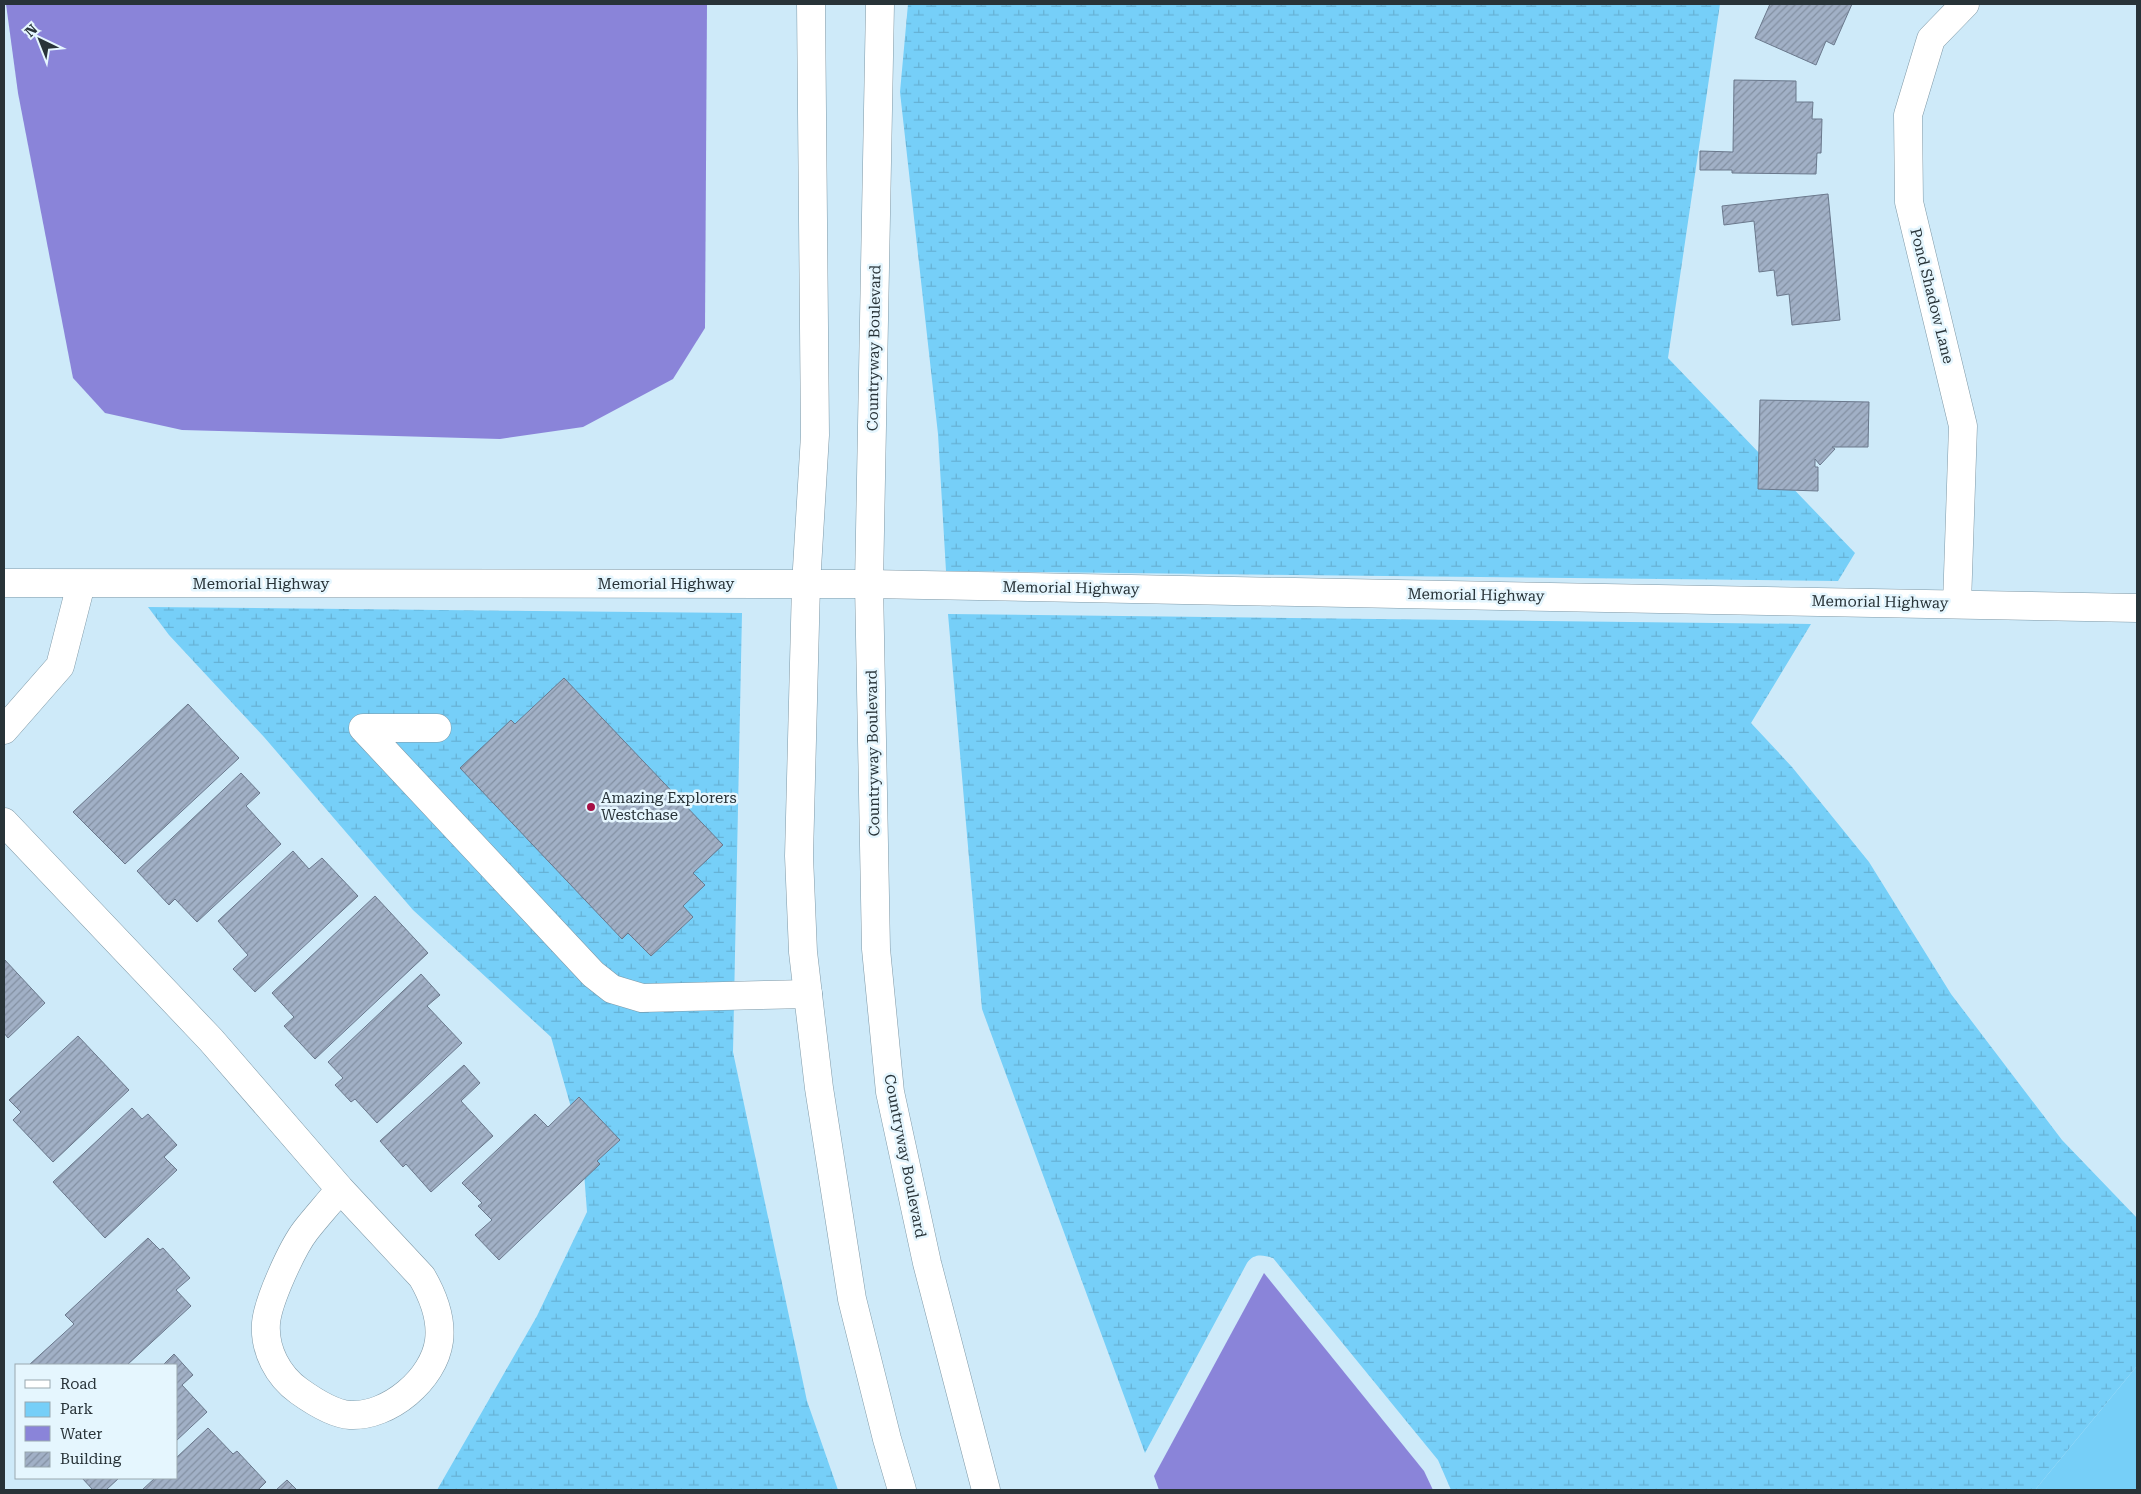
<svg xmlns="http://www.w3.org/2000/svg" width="2141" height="1494" font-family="'Roboto Serif',serif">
<defs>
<pattern id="wetland-marsh" width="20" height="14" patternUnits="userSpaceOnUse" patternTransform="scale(1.25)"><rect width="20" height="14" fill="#76cff8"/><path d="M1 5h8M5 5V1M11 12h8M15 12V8" fill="none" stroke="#66b2d5"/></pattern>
<pattern id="building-hatch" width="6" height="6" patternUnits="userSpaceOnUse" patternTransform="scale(1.25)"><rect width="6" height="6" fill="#a1b0c6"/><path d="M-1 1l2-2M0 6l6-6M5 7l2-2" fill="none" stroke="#8390a2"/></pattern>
</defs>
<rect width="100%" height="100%" fill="#ceeaf9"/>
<polygon fill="#76cff8" points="2137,1366 2137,1490 2035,1490"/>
<g fill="url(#wetland-marsh)">
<polygon points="908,4 1720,4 1668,358 1855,553 1838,581 946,571 938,434 900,92"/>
<polygon points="148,607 742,613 733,1052 807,1401 838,1490 437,1490 537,1316 587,1212 582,1146 551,1037 413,910 264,737 169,635"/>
<path d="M948,614L1811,624L1751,723L1792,767L1869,862L1951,994L2062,1140L2137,1218V1366L2035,1490H1451L1438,1460L1273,1258C1263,1255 1254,1253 1247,1263L1145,1453L982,1009Z"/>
</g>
<g fill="#8a84d9">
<polygon points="6,4 707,4 705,328 673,379 583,427 500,439 182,430 105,413 73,378 18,93"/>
<polygon points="1264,1273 1424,1471 1433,1490 1159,1490 1154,1476"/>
</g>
<g fill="url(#building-hatch)" stroke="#6a788c">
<polygon points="1770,4 1852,4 1834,45 1826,41 1816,65 1755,38"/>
<polygon points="1734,80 1796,81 1796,102 1813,102 1812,119 1822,119 1821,153 1817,153 1816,174 1732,173 1732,170 1700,170 1700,151 1733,152"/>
<polygon points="1828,194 1840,320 1792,325 1789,294 1777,296 1774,270 1759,272 1754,221 1724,225 1722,206"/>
<polygon points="1760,400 1869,402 1868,447 1832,447 1835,449 1820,465 1815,459 1815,467 1818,467 1818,491 1758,489"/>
<polygon points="564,678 723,845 693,873 705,885 683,906 693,917 651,956 628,933 622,939 460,768 511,720 515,724"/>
<polygon points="188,704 239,758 125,864 73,812"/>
<polygon points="241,773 260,793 246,806 281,844 197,922 175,899 169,905 137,871"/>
<polygon points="293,851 309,869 322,858 358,896 255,992 233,969 248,955 218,921"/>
<polygon points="375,896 428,953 315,1059 284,1026 294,1017 272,993"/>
<polygon points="4,959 45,1003 8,1038 4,1033"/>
<polygon points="421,974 440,995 427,1006 462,1043 377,1123 355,1099 351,1102 335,1085 343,1078 328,1062"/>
<polygon points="78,1036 129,1090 53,1162 13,1120 21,1112 9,1100"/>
<polygon points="464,1065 480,1083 461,1101 493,1136 431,1192 406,1164 403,1167 380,1141"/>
<polygon points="579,1097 620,1140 597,1161 600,1164 499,1260 475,1235 492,1220 478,1206 482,1203 462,1183 535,1114 548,1127"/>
<polygon points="132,1108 142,1119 148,1114 177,1145 164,1157 177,1170 105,1238 53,1182"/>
<polygon points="148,1238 160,1250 163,1248 190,1278 176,1290 191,1306 127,1365 29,1365 74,1324 65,1315"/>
<polygon points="174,1354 193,1375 182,1385 207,1412 176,1441 176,1365 163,1365"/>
<polygon points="208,1428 233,1454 237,1451 266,1482 258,1490 142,1490 155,1478 176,1478 176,1458"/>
<polygon points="82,1478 119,1478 106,1490 93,1490"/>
<polygon points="287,1480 297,1490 276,1490"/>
</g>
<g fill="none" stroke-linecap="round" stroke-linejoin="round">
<g stroke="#7f99a7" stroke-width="29">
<g id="minor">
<polyline points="811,4 815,435 806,585 799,856 803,952 819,1088 852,1299 887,1439 902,1490"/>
<polyline points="880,4 869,584 876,949 890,1092 927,1263 986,1490"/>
<polyline points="4,583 869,584 2137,608"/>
<polyline points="1957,604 1963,426 1909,202 1908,115 1931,39 1965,4"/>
<polyline points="437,728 363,728 593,974 612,989 642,998 808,994"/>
<polyline points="4,730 60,666 81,584"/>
<path d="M4,822L211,1040L340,1189L422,1277C433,1296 442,1318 439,1341C434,1379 389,1417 350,1415C333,1414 313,1401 299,1391C278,1376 264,1350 266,1323C268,1301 292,1248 306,1230C317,1216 329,1203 340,1189"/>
</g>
</g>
<use href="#minor" stroke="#fff" stroke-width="28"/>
</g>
<circle fill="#a61045" stroke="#e5f6fe" stroke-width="2" cx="591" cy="807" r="5"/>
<g text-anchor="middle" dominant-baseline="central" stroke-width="5" stroke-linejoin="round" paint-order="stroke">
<g font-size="15" fill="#283338" stroke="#e5f6fe">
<text transform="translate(1932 296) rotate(76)">Pond Shadow Lane</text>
<text transform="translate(874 348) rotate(-89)">Countryway Boulevard</text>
<text x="261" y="584">Memorial Highway</text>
<text x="666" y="584">Memorial Highway</text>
<text transform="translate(1071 588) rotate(1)">Memorial Highway</text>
<text transform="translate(1476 595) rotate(1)">Memorial Highway</text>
<text transform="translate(1880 602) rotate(1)">Memorial Highway</text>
<text transform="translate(873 753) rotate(-91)">Countryway Boulevard</text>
<text transform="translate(905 1156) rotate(79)">Countryway Boulevard</text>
</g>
<g font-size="15" fill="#283338" stroke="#e5f6fe" text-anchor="start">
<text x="601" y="798">Amazing Explorers<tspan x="601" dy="17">Westchase</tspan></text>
</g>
</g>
<rect width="2141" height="1494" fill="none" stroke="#283338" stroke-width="10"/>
<rect x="15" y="1364" width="162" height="115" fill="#e5f6fe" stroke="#99a8af"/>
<rect x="25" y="1380" width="25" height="8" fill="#ffffff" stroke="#99a8af"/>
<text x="60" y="1389" font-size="15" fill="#283338">Road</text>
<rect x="25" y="1402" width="25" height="15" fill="#76cff8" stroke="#99a8af"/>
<text x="60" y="1414" font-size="15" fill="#283338">Park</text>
<rect x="25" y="1426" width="25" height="15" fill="#8a84d9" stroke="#99a8af"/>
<text x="60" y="1439" font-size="15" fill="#283338">Water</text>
<rect x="25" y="1452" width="25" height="15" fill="url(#building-hatch)" stroke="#99a8af"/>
<text x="60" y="1464" font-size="15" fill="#283338">Building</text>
<g transform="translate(40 40) rotate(317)" stroke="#e5f6fe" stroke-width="4" paint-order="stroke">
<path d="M0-4L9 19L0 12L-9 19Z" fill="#283338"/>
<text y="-8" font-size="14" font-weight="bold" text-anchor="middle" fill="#283338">N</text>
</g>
</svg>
